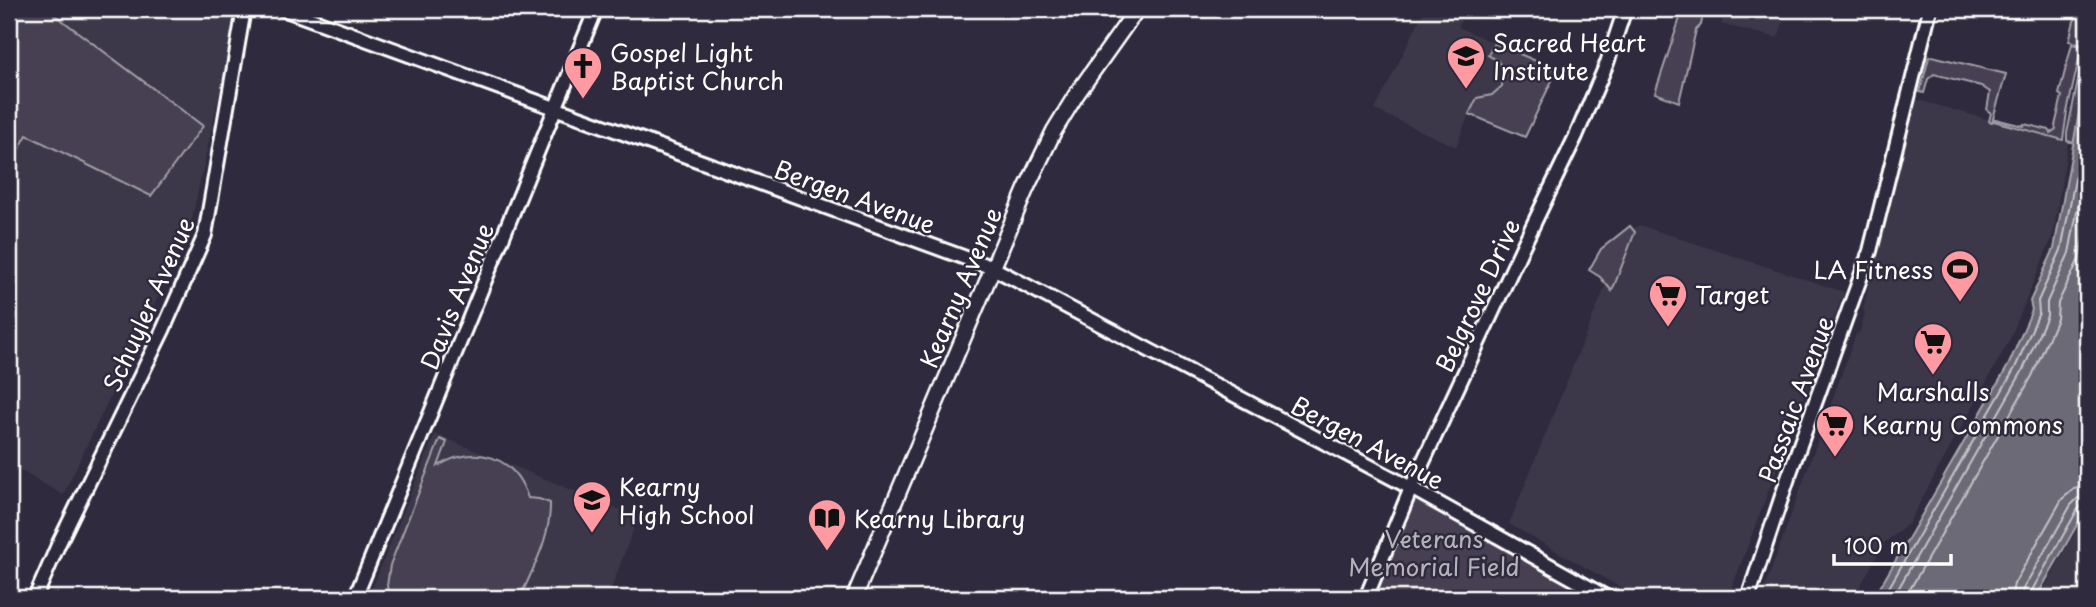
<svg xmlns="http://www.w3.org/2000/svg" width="2096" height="607" font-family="'Playpen Sans',sans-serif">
<rect width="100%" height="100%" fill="#2f2a3d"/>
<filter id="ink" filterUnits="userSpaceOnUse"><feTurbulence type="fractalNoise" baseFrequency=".0143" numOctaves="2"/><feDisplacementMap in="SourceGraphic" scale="14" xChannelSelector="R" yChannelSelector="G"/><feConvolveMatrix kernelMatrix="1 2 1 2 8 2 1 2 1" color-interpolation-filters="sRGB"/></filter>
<g filter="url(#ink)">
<g fill="#3c3749">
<polygon points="47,9 238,9 189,232 63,495 9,464 9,153 15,155 27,135 151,196 202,127"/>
<polygon points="1425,9 1464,9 1458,27 1557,70 1525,137 1469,114 1456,147 1375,110"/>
<polygon points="1725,9 1787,9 1778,38 1721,24"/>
<polygon points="1915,99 2068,142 2053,235 2009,341 1908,524 1883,544 1854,598 1761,598 1856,334 1860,332 1865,313 1863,309"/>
<polygon points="1639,225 1844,292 1728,598 1639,598 1509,524 1626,235"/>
<polygon points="435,434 638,517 611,589 634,598 368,598"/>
<polygon points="2087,510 2087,590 2084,598 2039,598"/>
</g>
<g fill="#464152" stroke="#a2a0a8" stroke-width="2">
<polygon points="9,9 47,9 203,126 151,196 27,135 15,156 9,153"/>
<polygon points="1683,9 1704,9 1701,25 1696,30 1679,102 1655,93"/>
<polygon points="2077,9 2087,9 2087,20 2082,44 2069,41 2074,21 2079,14 2076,11"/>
<polygon points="2087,38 2087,69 2074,143 2067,141 2067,133"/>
<polygon points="1494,43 1557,70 1525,137 1469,114 1477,98 1492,95 1502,86 1504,72 1498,61 1488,55"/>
<polygon points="2072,44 2082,46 2067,112 2063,140 1994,121 1995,119 2023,126 2024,124 2049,130 2051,133 2056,129 2055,126 2062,96 2059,94"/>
<polygon points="1932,56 2006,74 1992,122 1989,121 1991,113 1987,110 1990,92 1981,86 1934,74 1928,79 1924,93 1920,92 1929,57"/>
<polygon points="1630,226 1635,232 1612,291 1600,277 1589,270 1601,249"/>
<path d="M440,439L447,442L438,466C476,444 514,455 528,498L539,499L550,503C551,537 533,568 520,598H389L387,586L390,565Z"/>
<polygon points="1411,485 1612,598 1366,598"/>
</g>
<polygon fill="#6d6a77" stroke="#a7a6ad" stroke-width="2" points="2087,69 2087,507 2036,598 1874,598 2009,364 2032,310 2030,301 2054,249"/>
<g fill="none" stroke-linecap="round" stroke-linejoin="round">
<g stroke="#c5c3c9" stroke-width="2">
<polyline points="1883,598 2015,368 2039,313 2038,301 2061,250 2081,149 2087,105"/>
<polyline points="1893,598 2023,370 2047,316 2047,302 2069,253 2087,161"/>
<polyline points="1905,598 2032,376 2057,319 2058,303 2079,259 2087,216"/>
<polyline points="2011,598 2014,584 2062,499 2074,489 2087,486"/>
<polyline points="2022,598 2023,589 2071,505 2078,498 2087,497"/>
<polyline points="2031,598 2031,592 2078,509 2082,506 2087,505"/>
</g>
<g stroke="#fff" stroke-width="18">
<g id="secondary">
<polyline points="283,9 993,268 1411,488 1608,598"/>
<polyline points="35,598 59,543 163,330 205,235 244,9"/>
<polyline points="355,598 596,9"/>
<polyline points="1366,598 1411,488 1523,246 1576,136 1607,63 1625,9"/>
<polyline points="1748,598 1788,478 1870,251 1930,9"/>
</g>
</g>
<g stroke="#fff" stroke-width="19">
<polyline id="primary" points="854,598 1026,189 1054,131 1076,95 1137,9"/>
</g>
<use href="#secondary" stroke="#2f2a3d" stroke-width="12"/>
<use href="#primary" stroke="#2f2a3d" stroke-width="14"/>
</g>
</g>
<defs>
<g id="school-pin" transform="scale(2.0125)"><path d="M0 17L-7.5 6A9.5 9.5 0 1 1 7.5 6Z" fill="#ff9aa2" stroke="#2f2a3d"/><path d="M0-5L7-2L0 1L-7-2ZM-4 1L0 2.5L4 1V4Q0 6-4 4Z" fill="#111"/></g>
<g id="church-pin" transform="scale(2.0125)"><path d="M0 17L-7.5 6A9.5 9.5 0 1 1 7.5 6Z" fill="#ff9aa2" stroke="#2f2a3d"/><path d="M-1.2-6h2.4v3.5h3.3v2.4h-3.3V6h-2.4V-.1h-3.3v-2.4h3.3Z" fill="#111"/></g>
<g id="stadium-pin" transform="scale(2.0125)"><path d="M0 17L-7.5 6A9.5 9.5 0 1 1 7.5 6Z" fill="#ff9aa2" stroke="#2f2a3d"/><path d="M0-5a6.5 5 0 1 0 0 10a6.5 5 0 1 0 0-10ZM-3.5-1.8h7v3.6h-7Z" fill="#111"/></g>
<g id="supermarket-pin" transform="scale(2.0125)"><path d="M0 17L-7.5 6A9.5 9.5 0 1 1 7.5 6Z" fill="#ff9aa2" stroke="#2f2a3d"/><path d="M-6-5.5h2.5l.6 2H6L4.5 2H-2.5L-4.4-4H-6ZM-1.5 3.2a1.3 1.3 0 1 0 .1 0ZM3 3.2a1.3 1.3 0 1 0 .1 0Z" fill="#111"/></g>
<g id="library-pin" transform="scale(2.0125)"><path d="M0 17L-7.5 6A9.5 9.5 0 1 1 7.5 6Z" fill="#ff9aa2" stroke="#2f2a3d"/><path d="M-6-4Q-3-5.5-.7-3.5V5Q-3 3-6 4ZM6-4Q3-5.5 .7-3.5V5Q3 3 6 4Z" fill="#111"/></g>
</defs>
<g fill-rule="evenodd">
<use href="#school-pin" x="1466" y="56"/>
<use href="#church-pin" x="583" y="66"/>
<use href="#stadium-pin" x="1960" y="269"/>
<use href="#supermarket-pin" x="1668" y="294"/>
<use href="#supermarket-pin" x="1933" y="342"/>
<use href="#supermarket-pin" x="1835" y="424"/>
<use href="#school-pin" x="592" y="500"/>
<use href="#library-pin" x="827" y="518"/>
</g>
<g text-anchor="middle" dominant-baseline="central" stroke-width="5" stroke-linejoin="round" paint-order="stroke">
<g font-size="24" fill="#fff" stroke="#2f2a3d" text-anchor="start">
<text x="1493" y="42">Sacred Heart<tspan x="1493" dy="28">Institute</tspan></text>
<text x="610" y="52">Gospel Light<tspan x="610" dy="28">Baptist Church</tspan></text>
<text x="1933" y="269" text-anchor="end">LA Fitness</text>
<text x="1695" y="294">Target</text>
<text x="1933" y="391" text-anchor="middle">Marshalls</text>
<text x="1862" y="424">Kearny Commons</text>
<text x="619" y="486">Kearny<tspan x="619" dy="28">High School</tspan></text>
<text x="854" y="518">Kearny Library</text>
</g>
<g font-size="24" fill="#fff" stroke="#2f2a3d">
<text transform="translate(855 196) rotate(20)">Bergen Avenue</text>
<text transform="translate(960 287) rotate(-67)">Kearny Avenue</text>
<text transform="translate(1477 295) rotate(-65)">Belgrove Drive</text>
<text transform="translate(456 296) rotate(-68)">Davis Avenue</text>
<text transform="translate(148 304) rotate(-66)">Schuyler Avenue</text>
<text transform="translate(1795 399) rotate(-70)">Passaic Avenue</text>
<text transform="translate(1368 442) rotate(28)">Bergen Avenue</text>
</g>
<g font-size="24" fill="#b5b3ba" stroke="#2f2a3d">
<text x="1434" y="538">Veterans<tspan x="1434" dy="28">Memorial Field</tspan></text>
</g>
</g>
<rect width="2096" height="607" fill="none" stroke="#2f2a3d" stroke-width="35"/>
<rect x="18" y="18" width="2061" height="572" fill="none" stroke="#fff" stroke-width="2.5" filter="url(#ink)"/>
<path d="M1834 554v10h117v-10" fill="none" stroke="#ffffff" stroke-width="3.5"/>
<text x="1844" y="554" font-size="21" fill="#ffffff" stroke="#2f2a3d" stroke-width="5" paint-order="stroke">100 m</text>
</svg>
